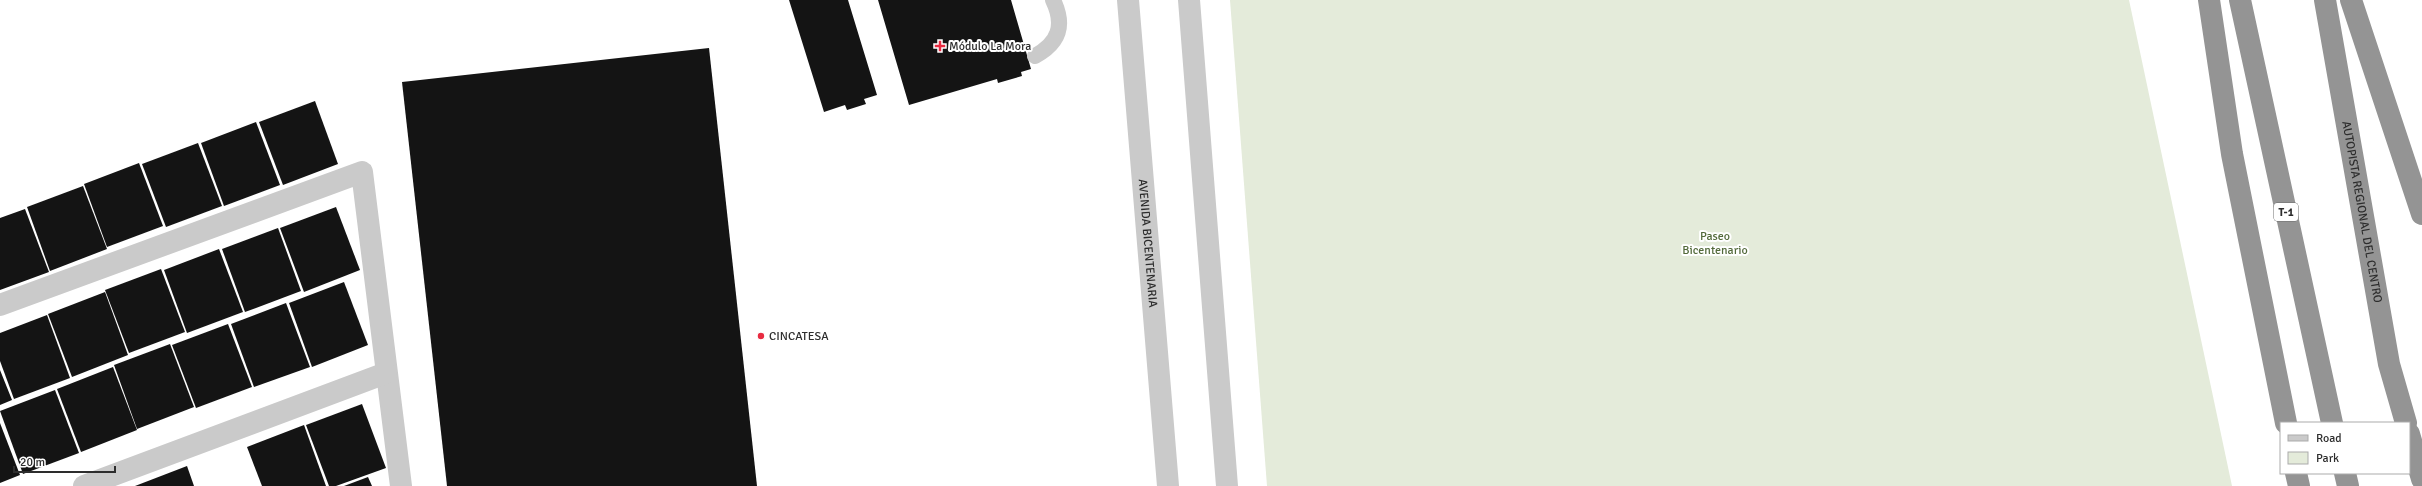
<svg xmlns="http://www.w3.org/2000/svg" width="2422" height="486" font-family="Signika,sans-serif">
<rect width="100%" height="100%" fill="#fff"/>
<polygon fill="#e4ebda" points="1230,0 2129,0 2232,486 1267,486"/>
<g fill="#141414">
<polygon points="789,0 848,0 877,95 864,99 866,104 847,110 845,105 824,112"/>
<polygon points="878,0 1011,0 1031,69 1021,72 1022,76 998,83 997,79 909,105"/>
<polygon points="709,48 757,486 447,486 402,82"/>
<polygon points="315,101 338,164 283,185 259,122"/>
<polygon points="256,122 280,185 224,206 201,143"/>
<polygon points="198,143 222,206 166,227 142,164"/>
<polygon points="139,163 163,226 107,247 84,184"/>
<polygon points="83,186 107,249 50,271 27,207"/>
<polygon points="336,207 360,270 304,292 280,228"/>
<polygon points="25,209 49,272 0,290 0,218"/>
<polygon points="278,228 301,291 245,312 222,249"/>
<polygon points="219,249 243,312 187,333 164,270"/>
<polygon points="161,269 185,332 129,353 105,290"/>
<polygon points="344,282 368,345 312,367 289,303"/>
<polygon points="105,292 128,355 72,377 48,314"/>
<polygon points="286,303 310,367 254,387 231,324"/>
<polygon points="47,315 70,378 14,399 0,361 0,333"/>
<polygon points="228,324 252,387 196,408 172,345"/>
<polygon points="170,344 194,407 137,429 114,365"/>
<polygon points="113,367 137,430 81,452 57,389"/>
<polygon points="0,370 12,400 0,405"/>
<polygon points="55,390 79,453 23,474 0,411"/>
<polygon points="362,404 386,468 336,486 329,486 306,425"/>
<polygon points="0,423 20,475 0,483"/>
<polygon points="304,425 326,486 262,486 247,447"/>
<polygon points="187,466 194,486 135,486"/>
<polygon points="368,477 372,486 344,486"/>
</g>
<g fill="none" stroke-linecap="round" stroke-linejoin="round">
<path stroke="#cacaca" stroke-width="16" d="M1035,56C1059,43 1065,25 1053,0"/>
<g stroke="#cacaca" stroke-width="22">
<path id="s1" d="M1128,0L1168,486"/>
<polyline points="1189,0 1227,486"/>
<polyline points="0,305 362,172 401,486"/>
<polyline points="84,486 386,373"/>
</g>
<g stroke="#949494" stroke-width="22">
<polyline points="2209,0 2232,154 2286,423"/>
<polyline points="2240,0 2332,423"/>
<path id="s2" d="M2325,0L2389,364L2406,423"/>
<polyline points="2351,0 2422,214"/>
<polyline points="2409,434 2422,479"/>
<polyline points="2296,473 2299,486"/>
<polyline points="2345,473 2348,486"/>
</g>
</g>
<g fill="#e82b41" stroke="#fff" stroke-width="1.5">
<path d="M938 40h4v4h4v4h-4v4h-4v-4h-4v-4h4z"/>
<circle cx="761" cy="336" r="4"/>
</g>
<g text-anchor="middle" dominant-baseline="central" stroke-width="4" stroke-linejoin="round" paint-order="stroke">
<rect fill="#fff" stroke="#6c6c6c" stroke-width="1" x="2274" y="203" width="24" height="18" rx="3"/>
<g font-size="11" font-weight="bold" fill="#2d2d2d">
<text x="2286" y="212">T-1</text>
</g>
<g font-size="12" fill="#2d2d2d" stroke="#fff" text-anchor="start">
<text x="949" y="46">Módulo La Mora</text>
<text x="769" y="336">CINCATESA</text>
</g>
<g font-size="12" fill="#2d2d2d" stroke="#fff">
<text stroke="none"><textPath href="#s2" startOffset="215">AUTOPISTA REGIONAL DEL CENTRO</textPath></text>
<text stroke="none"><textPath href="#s1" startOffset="244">AVENIDA BICENTENARIA</textPath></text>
</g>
<g font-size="12" fill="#52693a" stroke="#fff">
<text x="1715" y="236">Paseo<tspan x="1715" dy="14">Bicentenario</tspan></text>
</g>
</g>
<rect x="2280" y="422" width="130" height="52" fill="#ffffff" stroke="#ababab"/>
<rect x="2288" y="435" width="20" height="6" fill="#cacaca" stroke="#ababab"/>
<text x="2316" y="442" font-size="12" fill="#2d2d2d">Road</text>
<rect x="2288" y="452" width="20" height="12" fill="#e4ebda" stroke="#ababab"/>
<text x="2316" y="462" font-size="12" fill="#2d2d2d">Park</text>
<path d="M14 466v6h101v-6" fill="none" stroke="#2d2d2d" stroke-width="2"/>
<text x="20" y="466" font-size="12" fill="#2d2d2d" stroke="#ffffff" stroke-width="3" paint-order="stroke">20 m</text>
</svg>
